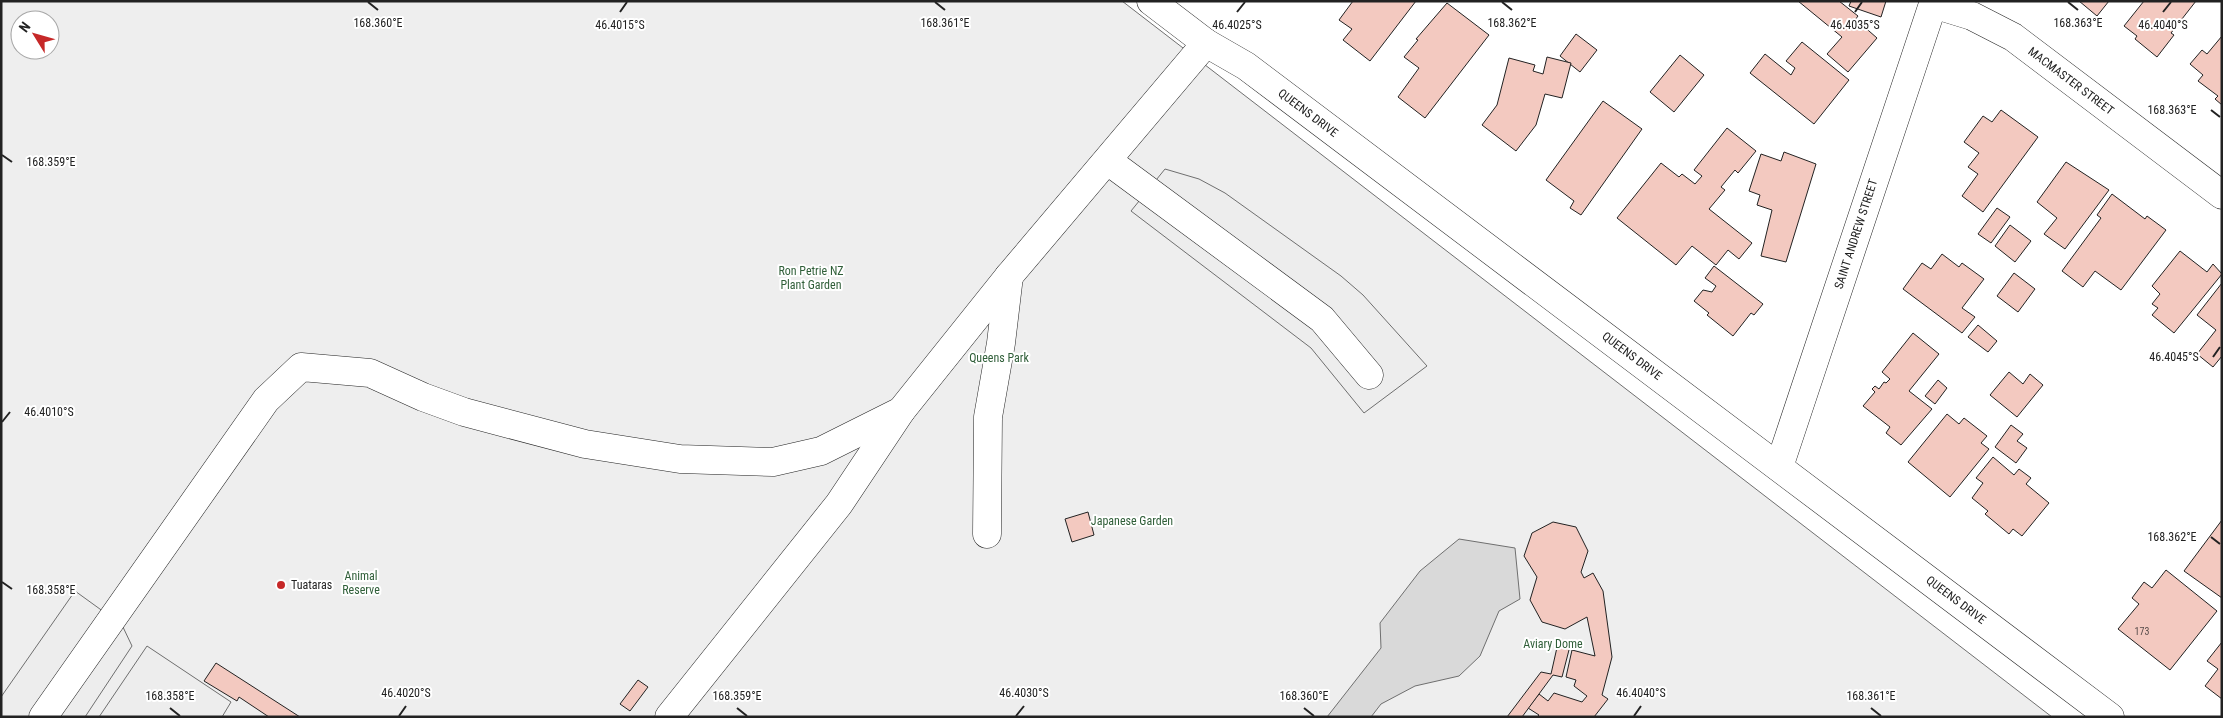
<svg xmlns="http://www.w3.org/2000/svg" width="2223" height="718" font-family="'Roboto Condensed',sans-serif">
<rect width="100%" height="100%" fill="#fff"/>
<path fill="#eee" stroke="#6f6f6f" fill-rule="evenodd" d="M1,1H1122L2052,717H1ZM20,20H50V50H20Z"/>
<g fill="#ededed" stroke="#6f6f6f">
<polygon points="1165,169 1199,179 1225,193 1341,276 1363,295 1427,366 1364,413 1311,348 1131,211"/>
<polygon points="75,591 122,625 132,646 85,717 1,717 1,697"/>
<polygon points="147,646 231,702 222,717 99,717"/>
</g>
<polygon fill="#d9d9d9" stroke="#6f6f6f" points="1459,539 1515,548 1520,599 1499,611 1480,656 1459,676 1415,686 1381,704 1371,717 1327,717 1381,648 1380,623 1420,571"/>
<g fill="#f3c9c0" stroke="#222">
<polygon points="1353,1 1416,1 1370,61 1343,40 1352,29 1339,20"/>
<polygon points="1798,1 1839,1 1858,16 1852,24 1857,28 1861,24 1877,38 1848,72 1827,54 1842,37"/>
<polygon points="1851,1 1886,1 1881,17 1849,6"/>
<polygon points="2079,1 2109,1 2097,16"/>
<polygon points="2144,1 2196,1 2171,33 2174,35 2157,57 2135,39 2137,36 2124,26"/>
<polygon points="1447,3 1489,35 1425,118 1398,97 1419,68 1404,57 1418,40 1416,39"/>
<polygon points="1576,34 1597,50 1580,72 1560,56"/>
<polygon points="2222,36 2222,105 2215,99 2218,96 2198,81 2203,75 2190,64 2202,50 2207,54"/>
<polygon points="1802,42 1849,80 1814,124 1750,73 1765,54 1791,75 1795,68 1786,61"/>
<polygon points="1680,55 1704,75 1674,112 1650,92"/>
<polygon points="1547,57 1571,63 1562,98 1545,94 1536,125 1516,151 1482,125 1497,105 1509,58 1535,65 1533,71 1543,74"/>
<polygon points="1603,101 1642,129 1581,215 1570,208 1574,201 1546,180"/>
<polygon points="2001,110 2038,137 1983,212 1962,196 1978,174 1968,167 1979,153 1964,142 1983,116 1992,122"/>
<polygon points="1727,128 1756,151 1738,173 1735,170 1721,187 1725,190 1709,209 1752,243 1739,259 1728,250 1716,265 1692,246 1676,265 1617,218 1661,163 1679,177 1682,174 1695,184 1702,176 1694,170"/>
<polygon points="1784,152 1816,164 1786,262 1761,256 1772,210 1757,205 1760,195 1749,191 1761,154 1781,161"/>
<polygon points="2066,162 2109,190 2065,249 2044,234 2057,218 2037,202"/>
<polygon points="2112,194 2145,219 2147,216 2166,230 2121,290 2095,271 2083,287 2062,271 2101,218 2097,215"/>
<polygon points="1997,208 2010,217 1991,243 1978,234"/>
<polygon points="2010,225 2031,241 2015,262 1995,246"/>
<polygon points="2180,251 2207,272 2213,264 2222,274 2174,333 2152,315 2158,308 2152,304 2160,294 2152,286"/>
<polygon points="1942,254 1959,267 1962,263 1984,279 1962,308 1975,317 1962,333 1903,289 1922,263 1931,269"/>
<polygon points="1714,266 1763,304 1754,315 1751,313 1733,336 1707,315 1709,313 1694,301 1703,290 1712,292 1716,286 1705,278"/>
<polygon points="2014,273 2035,289 2018,312 1997,296"/>
<polygon points="2222,283 2222,356 2213,367 2197,354 2216,330 2197,315"/>
<polygon points="1978,325 1997,341 1988,352 1968,337"/>
<polygon points="1913,333 1939,354 1909,391 1932,409 1901,445 1886,433 1890,427 1863,406 1875,392 1872,389 1875,386 1879,389 1884,382 1886,383 1890,379 1882,372"/>
<polygon points="2009,372 2023,384 2030,374 2043,385 2017,417 1990,395"/>
<polygon points="1938,380 1947,388 1935,404 1925,396"/>
<polygon points="1947,414 1959,424 1964,418 1987,436 1981,443 1989,449 1950,497 1908,462"/>
<polygon points="2011,425 2023,434 2017,441 2027,448 2016,463 1995,447"/>
<polygon points="1993,457 2014,475 2019,469 2031,478 2026,484 2049,503 2022,536 2013,529 2009,534 1985,514 1988,511 1972,498 1983,483 1976,478"/>
<polygon points="1088,512 1094,535 1072,542 1065,519"/>
<polygon points="2222,520 2222,598 2184,571"/>
<polygon points="1553,522 1576,527 1588,551 1581,572 1584,578 1593,573 1603,591 1612,657 1602,695 1608,699 1594,717 1537,717 1539,715 1528,708 1539,694 1548,701 1554,693 1582,702 1587,696 1574,686 1576,680 1566,677 1572,650 1595,656 1587,617 1565,629 1542,622 1530,600 1537,577 1524,556 1532,533"/>
<polygon points="2166,570 2217,611 2170,670 2118,629 2139,604 2132,598 2144,582 2152,588"/>
<polygon points="2222,642 2222,699 2205,686 2218,669 2207,661"/>
<polygon points="1558,643 1570,646 1562,677 1553,675 1522,717 1507,717 1541,672 1551,674"/>
<polygon points="216,663 300,717 269,717 239,697 237,701 204,681"/>
<polygon points="638,680 648,687 630,711 620,704"/>
</g>
<g fill="none" stroke-linecap="round" stroke-linejoin="round">
<g stroke="#222" stroke-width="29">
<g id="minor">
<polyline points="1933,4 1972,16 2013,37 2222,195"/>
<polyline points="1108,161 1322,319 1369,375"/>
<polyline points="1779,467 1934,1"/>
<polyline points="987,534 988,417 1001,343 1009,276"/>
<polyline points="43,717 266,400 301,367 370,373 423,397 464,412 585,444 680,459 773,462 821,451 901,411 1009,276 1206,43"/>
<polyline points="669,717 839,504 901,411"/>
</g>
</g>
<g stroke="#222" stroke-width="29">
<polyline id="major" points="1151,1 1206,43 1246,66 2110,717"/>
</g>
<use href="#minor" stroke="#fff" stroke-width="28"/>
<use href="#major" stroke="#fff" stroke-width="28"/>
</g>
<path fill="none" stroke="#222" stroke-width="2" d="M368,2L378,10M935,2L945,10M1502,2L1512,10M2068,2L2078,10M620,12L627,2M1237,12L1245,2M1855,12L1862,2M2163,12L2171,2M2211,110L2220,117M2,155L12,162M2213,357L2220,347M2,422L10,412M2211,537L2220,544M2,582L12,589M170,708L180,716M737,708L747,716M1304,708L1314,716M1871,708L1881,716M399,716L406,706M1016,716L1024,706M1634,716L1641,706"/>
<circle fill="#c62828" stroke="#fff" stroke-width="2" cx="281" cy="585" r="5"/>
<g text-anchor="middle" dominant-baseline="central" stroke-width="4" stroke-linejoin="round" paint-order="stroke">
<g font-size="10" fill="#564c4a">
<text x="2142" y="631">173</text>
</g>
<g font-size="12" fill="#222" stroke="#fff">
<text transform="translate(2071 81) rotate(37)">MACMASTER STREET</text>
<text transform="translate(1308 113) rotate(37)">QUEENS DRIVE</text>
<text transform="translate(1856 234) rotate(-72)">SAINT ANDREW STREET</text>
<text transform="translate(1632 356) rotate(37)">QUEENS DRIVE</text>
<text transform="translate(1956 600) rotate(37)">QUEENS DRIVE</text>
</g>
<g font-size="12" fill="#2f5e38" stroke="#fff">
<text x="811" y="271">Ron Petrie NZ<tspan x="811" dy="14">Plant Garden</tspan></text>
<text x="999" y="358">Queens Park</text>
<text x="1132" y="521">Japanese Garden</text>
<text x="361" y="576">Animal<tspan x="361" dy="14">Reserve</tspan></text>
<text x="1553" y="644">Aviary Dome</text>
</g>
<g font-size="12" fill="#222" stroke="#fff" text-anchor="start">
<text x="291" y="585">Tuataras</text>
</g>
</g>
<g font-size="12" text-anchor="middle" fill="#222" stroke="#fff" stroke-width="4" stroke-linejoin="round" paint-order="stroke">
<text x="378" y="27">168.360°E</text>
<text x="945" y="27">168.361°E</text>
<text x="1512" y="27">168.362°E</text>
<text x="2078" y="27">168.363°E</text>
<text x="1237" y="29">46.4025°S</text>
<text x="1855" y="29">46.4035°S</text>
<text x="2163" y="29">46.4040°S</text>
<text x="620" y="29">46.4015°S</text>
<text x="2172" y="114">168.363°E</text>
<text x="51" y="166">168.359°E</text>
<text x="2174" y="361">46.4045°S</text>
<text x="49" y="416">46.4010°S</text>
<text x="2172" y="541">168.362°E</text>
<text x="51" y="594">168.358°E</text>
<text x="406" y="697">46.4020°S</text>
<text x="1024" y="697">46.4030°S</text>
<text x="1641" y="697">46.4040°S</text>
<text x="170" y="700">168.358°E</text>
<text x="737" y="700">168.359°E</text>
<text x="1304" y="700">168.360°E</text>
<text x="1871" y="700">168.361°E</text>
</g>
<rect width="2223" height="718" fill="none" stroke="#222222" stroke-width="5"/>
<g transform="translate(35 35) rotate(307)"><circle r="24" fill="#ffffff" stroke="#a7a7a7"/>
<path d="M0-4L9 19L0 12L-9 19Z" fill="#c62828"/>
<text y="-8" font-size="14" font-weight="bold" text-anchor="middle" fill="#222222">N</text>
</g>
</svg>
